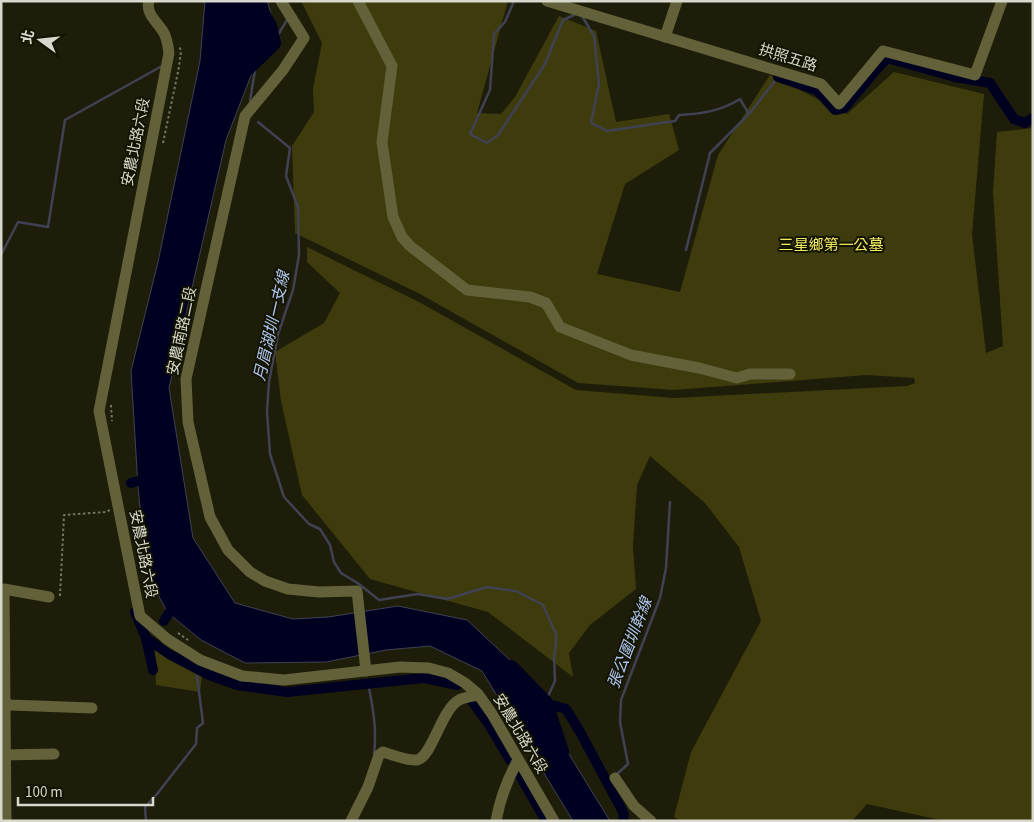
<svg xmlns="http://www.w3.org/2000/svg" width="1034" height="822" font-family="'Source Sans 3','Noto Sans TC',sans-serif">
<rect width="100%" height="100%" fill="#1e1d0a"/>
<g fill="#3e3c0d">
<polygon points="301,1 508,1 477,113 501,114 515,97 559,16 596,31 616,122 669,114 679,150 625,184 597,274 680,292 718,155 770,75 847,114 894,72 984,94 972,234 986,353 1003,346 993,192 997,132 1033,128 1033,821 945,821 867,804 852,821 681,821 674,817 691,752 761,621 739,547 705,503 650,456 637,485 633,546 636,589 590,625 569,653 573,677 488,612 370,579 302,495 281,401 275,352 324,323 340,293 307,262 307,247 419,302 576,390 674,398 907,386 915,383 914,378 866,375 674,390 578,383 420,294 295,233 292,146 314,112 313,89 322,43"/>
<polygon points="164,642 203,666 200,692 156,685 155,643"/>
</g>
<polygon fill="#000021" stroke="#414154" points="205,1 267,1 273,19 226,140 169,388 193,538 235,603 293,619 328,617 398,606 467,620 513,663 610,821 573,821 482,671 430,646 386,650 326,662 245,663 201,640 168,613 147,575 138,487 131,371 158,262 200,61"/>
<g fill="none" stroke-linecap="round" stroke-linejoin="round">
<g stroke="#414154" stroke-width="2.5">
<polyline points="514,1 505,22 494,34 490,90 470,134 487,143 498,135 545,64 563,20 574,15"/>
<path d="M582,16L594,36L599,84L591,123L607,131L675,121L679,115C701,114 721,111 740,99L749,114L778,77"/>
<polyline points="273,43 287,20"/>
<polyline points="250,101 257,58"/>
<polyline points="258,122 290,148 286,176 298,207 299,255 293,290 278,334 269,382 267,411 270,454 284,497 309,524 320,529 330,545 334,562 341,573 359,584 379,600 418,594 447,599 487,587 516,591 543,605 556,634 556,644 554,657 555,681 545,703"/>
<polyline points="686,250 710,153 749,114"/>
<polyline points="1,255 18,222 48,227 65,120 162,66"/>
<path d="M368,683C373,707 377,730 374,754"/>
<polyline points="617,774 628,764 620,722 621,700 660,598 666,568 670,502"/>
<polyline points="606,779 612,776"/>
<polyline points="146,821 145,807 157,794 196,744 197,728 203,723 197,676 200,670"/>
</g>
<g stroke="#000021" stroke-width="10">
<polyline points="778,77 817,90 835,110 844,108 875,71 887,58 955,77 990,83 1014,119 1025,123 1033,118"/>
<polyline points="131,483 149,478"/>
<polyline points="135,612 146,638 169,654 209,675 237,685 287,692 424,678 457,685"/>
<polyline points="164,621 175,603"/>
<polyline points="146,638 153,670"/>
<polyline points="472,701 488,723 510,760"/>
<polyline points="545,703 566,709 579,730 624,814 623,821"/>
<polyline points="519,774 546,821"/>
</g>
<g stroke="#000021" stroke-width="16">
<polyline points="243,72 273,43 269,26 255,1"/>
<polyline points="511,668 545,703 561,752"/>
</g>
<g stroke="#767666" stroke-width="2" stroke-dasharray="2.5 2.5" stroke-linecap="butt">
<polyline points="163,143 179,67 181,51 179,45"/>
<polyline points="111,405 112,421"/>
<polyline points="133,523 143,573"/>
<polyline points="60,596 64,515 106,512 110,510"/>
<polyline points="178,633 188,640"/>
</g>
<g stroke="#626139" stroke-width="11">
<path d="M149,1C145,14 158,22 164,33C167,39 168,45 169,53L99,411L140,616L167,639L200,660L242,676L284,680L400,667L429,668L448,673L465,683L478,694L492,714L554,821"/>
<polyline points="281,1 304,38 283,70 245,116 186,379 188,422 210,517 228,550 250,572 265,581 288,589 319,592 357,591 366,671"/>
<polyline points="358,1 392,66 382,142 393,217 402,237 410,246 467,290 530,297 546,303 560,327 631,355 699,368 737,378 750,374 790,374"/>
<polyline points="547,1 821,84 839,104 883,51 975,75 1002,1"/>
<polyline points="665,37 677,1"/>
<polyline points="1,700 10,705 92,708"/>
<polyline points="1,755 54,754"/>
<polyline points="615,778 634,806 651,821"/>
<polyline points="6,821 4,589 49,597"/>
<path d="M351,821L368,787L379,755L383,752C393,755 407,761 417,760C432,757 441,710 459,700C465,697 472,696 478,695"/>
<path d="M496,821C500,798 507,780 518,760"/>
</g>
</g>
<g text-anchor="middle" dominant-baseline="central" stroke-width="4" stroke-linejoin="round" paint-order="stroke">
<g font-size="15" fill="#d8d8cc" stroke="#141403">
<text transform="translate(788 58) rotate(17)">拱照五路</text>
<text transform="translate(136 142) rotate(-79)">安農北路六段</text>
<text transform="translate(182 331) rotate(-78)">安農南路二段</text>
<text transform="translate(143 554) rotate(79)">安農北路六段</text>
<text transform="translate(520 734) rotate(59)">安農北路六段</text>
</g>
<g font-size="15" fill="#f1eb5e" stroke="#141403">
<text x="831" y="245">三星鄉第一公墓</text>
</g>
<g font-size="16" font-style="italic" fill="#aec5ef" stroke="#141403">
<text transform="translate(272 326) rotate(-77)">月眉湖圳一支線</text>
<text transform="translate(630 643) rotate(-69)">張公圍圳幹線</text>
</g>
</g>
<rect width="1034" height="822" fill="none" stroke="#d8d8cc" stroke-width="5"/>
<g transform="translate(40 40) rotate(285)" stroke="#141403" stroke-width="4" paint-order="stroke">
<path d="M0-4L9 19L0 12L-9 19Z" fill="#d8d8cc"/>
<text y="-8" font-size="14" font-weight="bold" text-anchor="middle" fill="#d8d8cc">北</text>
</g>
<path d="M18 797v8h135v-8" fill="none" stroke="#d8d8cc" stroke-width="2.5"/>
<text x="25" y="797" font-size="15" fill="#d8d8cc" stroke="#141403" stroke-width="4" paint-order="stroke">100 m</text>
</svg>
